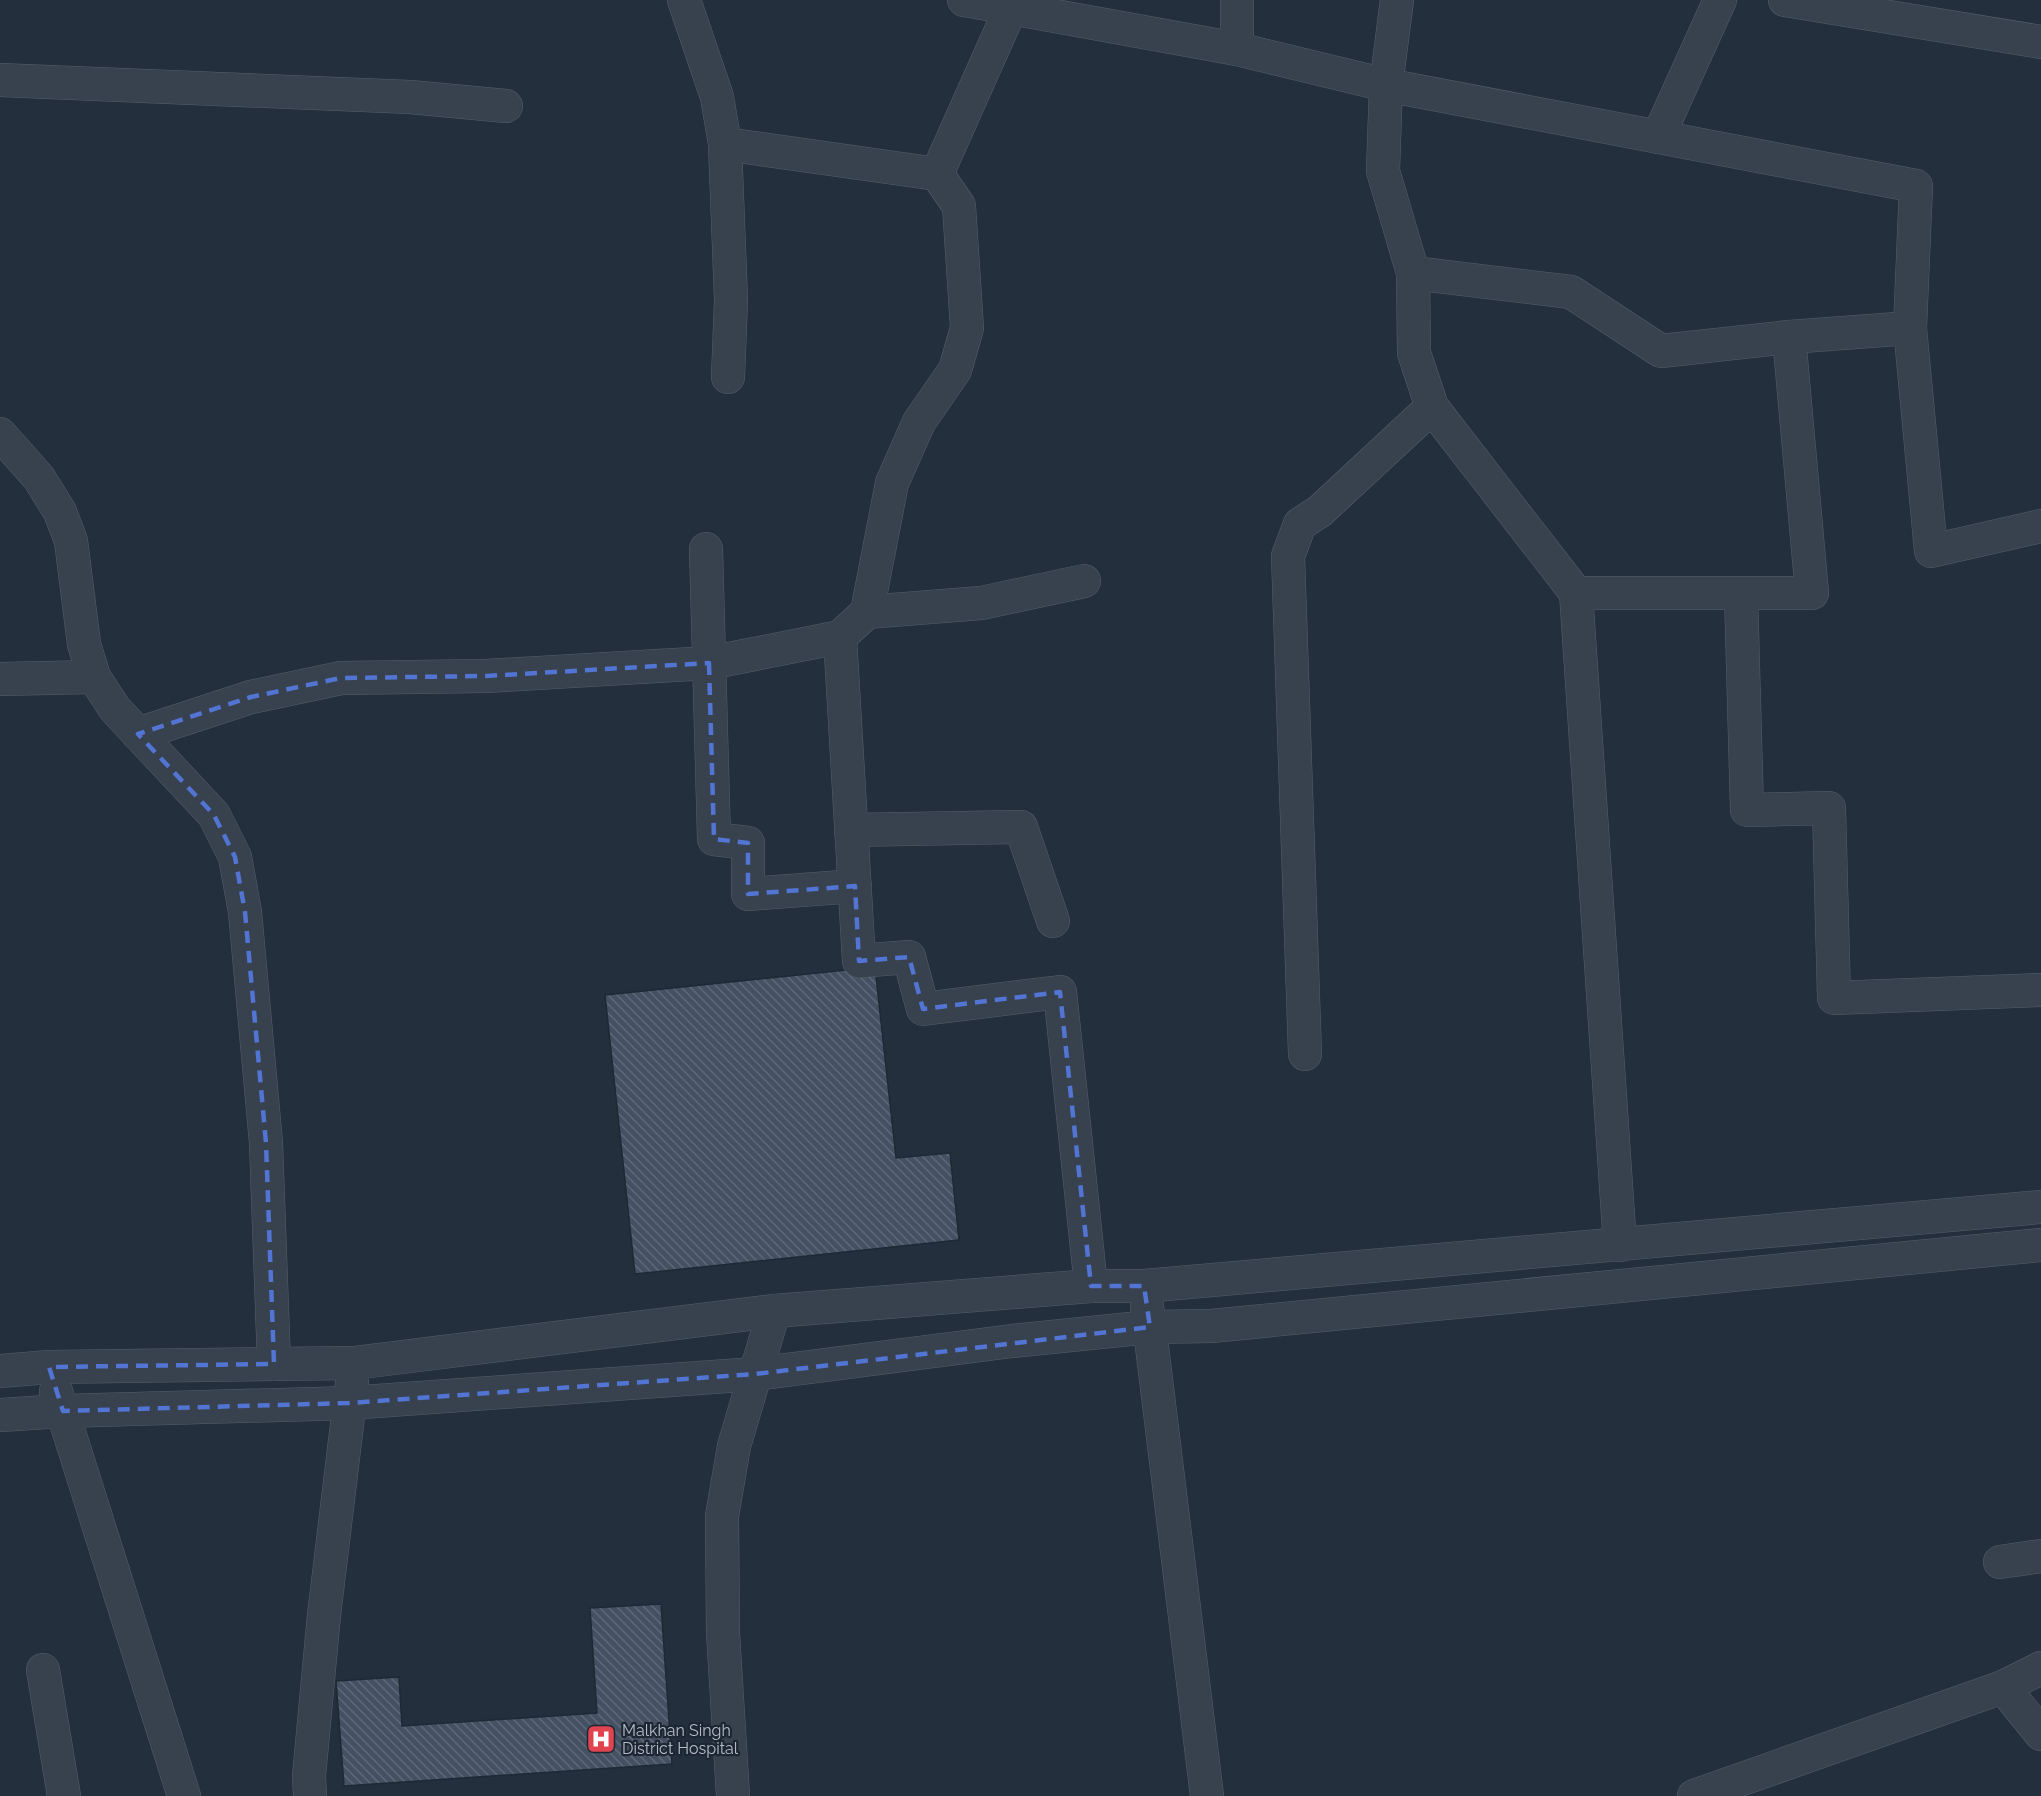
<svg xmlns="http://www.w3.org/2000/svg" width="2041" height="1796" font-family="Raleway,sans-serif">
<defs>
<pattern id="building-back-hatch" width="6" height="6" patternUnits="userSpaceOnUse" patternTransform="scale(1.5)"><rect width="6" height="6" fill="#455162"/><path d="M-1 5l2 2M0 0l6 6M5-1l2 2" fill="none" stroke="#5d6877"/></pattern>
</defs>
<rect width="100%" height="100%" fill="#242f3e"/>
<g fill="url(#building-back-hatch)" stroke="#1f2835" stroke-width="1.5">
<polygon points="875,967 896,1158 950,1153 959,1240 635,1274 605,995"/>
<polygon points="661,1604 672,1764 344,1786 336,1681 399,1677 402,1726 597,1713 590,1608"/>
</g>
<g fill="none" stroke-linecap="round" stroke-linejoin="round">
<g stroke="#565f6c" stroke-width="34">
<g id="minor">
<polyline points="684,0 717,97 725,144 937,174 959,206 967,328 955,370 919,422 892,483 867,612 840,637 859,961 909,957 923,1009 1060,992 1091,1286"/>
<polyline points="964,0 1011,8 1011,0"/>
<polyline points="1397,0 1386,85 1383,171 1413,273 1571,292 1661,351 1789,337"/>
<polyline points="1785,0 2041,42"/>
<polyline points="1237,49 1237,0"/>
<polyline points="0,80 410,97 506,106"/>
<polyline points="1658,137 1720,0"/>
<polyline points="725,144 731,300 728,377"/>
<polyline points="937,174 1011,8 1237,49 1386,85 1916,186 1910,328 1789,337 1812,593 1576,593 1620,1245"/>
<polyline points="1413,273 1414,353 1432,407 1576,593"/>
<polyline points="1910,328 1931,551 2041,526"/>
<polyline points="0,434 39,478 60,512 71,541 84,644 94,677 115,709 214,815 235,857 245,912 266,1143 274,1364"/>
<polyline points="706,549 714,839 748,843 748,894 855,886"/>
<polyline points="1741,594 1747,810 1829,808 1834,998 2041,990"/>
<polyline points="867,612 981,603 1084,581"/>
<polyline points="0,679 94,677"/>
<polyline points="138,734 251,697 341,678 486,676 709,663 840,637"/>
<polyline points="851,830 1021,827 1053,921"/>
<polyline points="1305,1054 1288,556 1300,524 1320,511 1432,407"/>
<polyline points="1147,1306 1207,1796"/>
<polyline points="0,1371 49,1367 354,1363 774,1311 1091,1286 1144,1286 2041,1207"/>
<polyline points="56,1391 184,1796"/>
<polyline points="0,1415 63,1411 349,1403 755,1374 1012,1341 1150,1327 1211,1326 2041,1245"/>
<polyline points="2000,1562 2041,1556"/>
<polyline points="2041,1668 2003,1687 2041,1734"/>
<polyline points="43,1670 64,1796"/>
<polyline points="310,1796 309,1776 324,1615 352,1383"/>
<polyline points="733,1796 723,1633 722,1516 734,1446 774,1311"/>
<polyline points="1694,1796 2003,1687"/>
</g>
</g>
<use href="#minor" stroke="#38414e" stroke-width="33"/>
</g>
<path fill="none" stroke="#5274d3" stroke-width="4.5" stroke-dasharray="12 8" stroke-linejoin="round" d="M709,663L714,839L748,843V894L855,886L859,961L909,957L923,1009L1060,992L1091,1286H1144L1150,1327L755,1374L349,1403L63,1411L49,1367L274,1364L266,1143L245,912L235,857L214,815L138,734L251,697L341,678L486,676Z"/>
<defs>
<g id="hospital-square" transform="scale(1.5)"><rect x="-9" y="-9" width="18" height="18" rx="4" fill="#e0444e" stroke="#1d2633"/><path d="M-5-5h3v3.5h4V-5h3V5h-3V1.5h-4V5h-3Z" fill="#fff"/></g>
</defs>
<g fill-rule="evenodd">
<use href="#hospital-square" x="601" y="1739"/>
</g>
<g text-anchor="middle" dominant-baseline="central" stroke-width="4.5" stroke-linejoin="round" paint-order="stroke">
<g font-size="16" fill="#b4bcc9" stroke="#1d2633" text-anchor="start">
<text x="622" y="1730">Malkhan Singh<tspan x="622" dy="18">District Hospital</tspan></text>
</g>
</g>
</svg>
